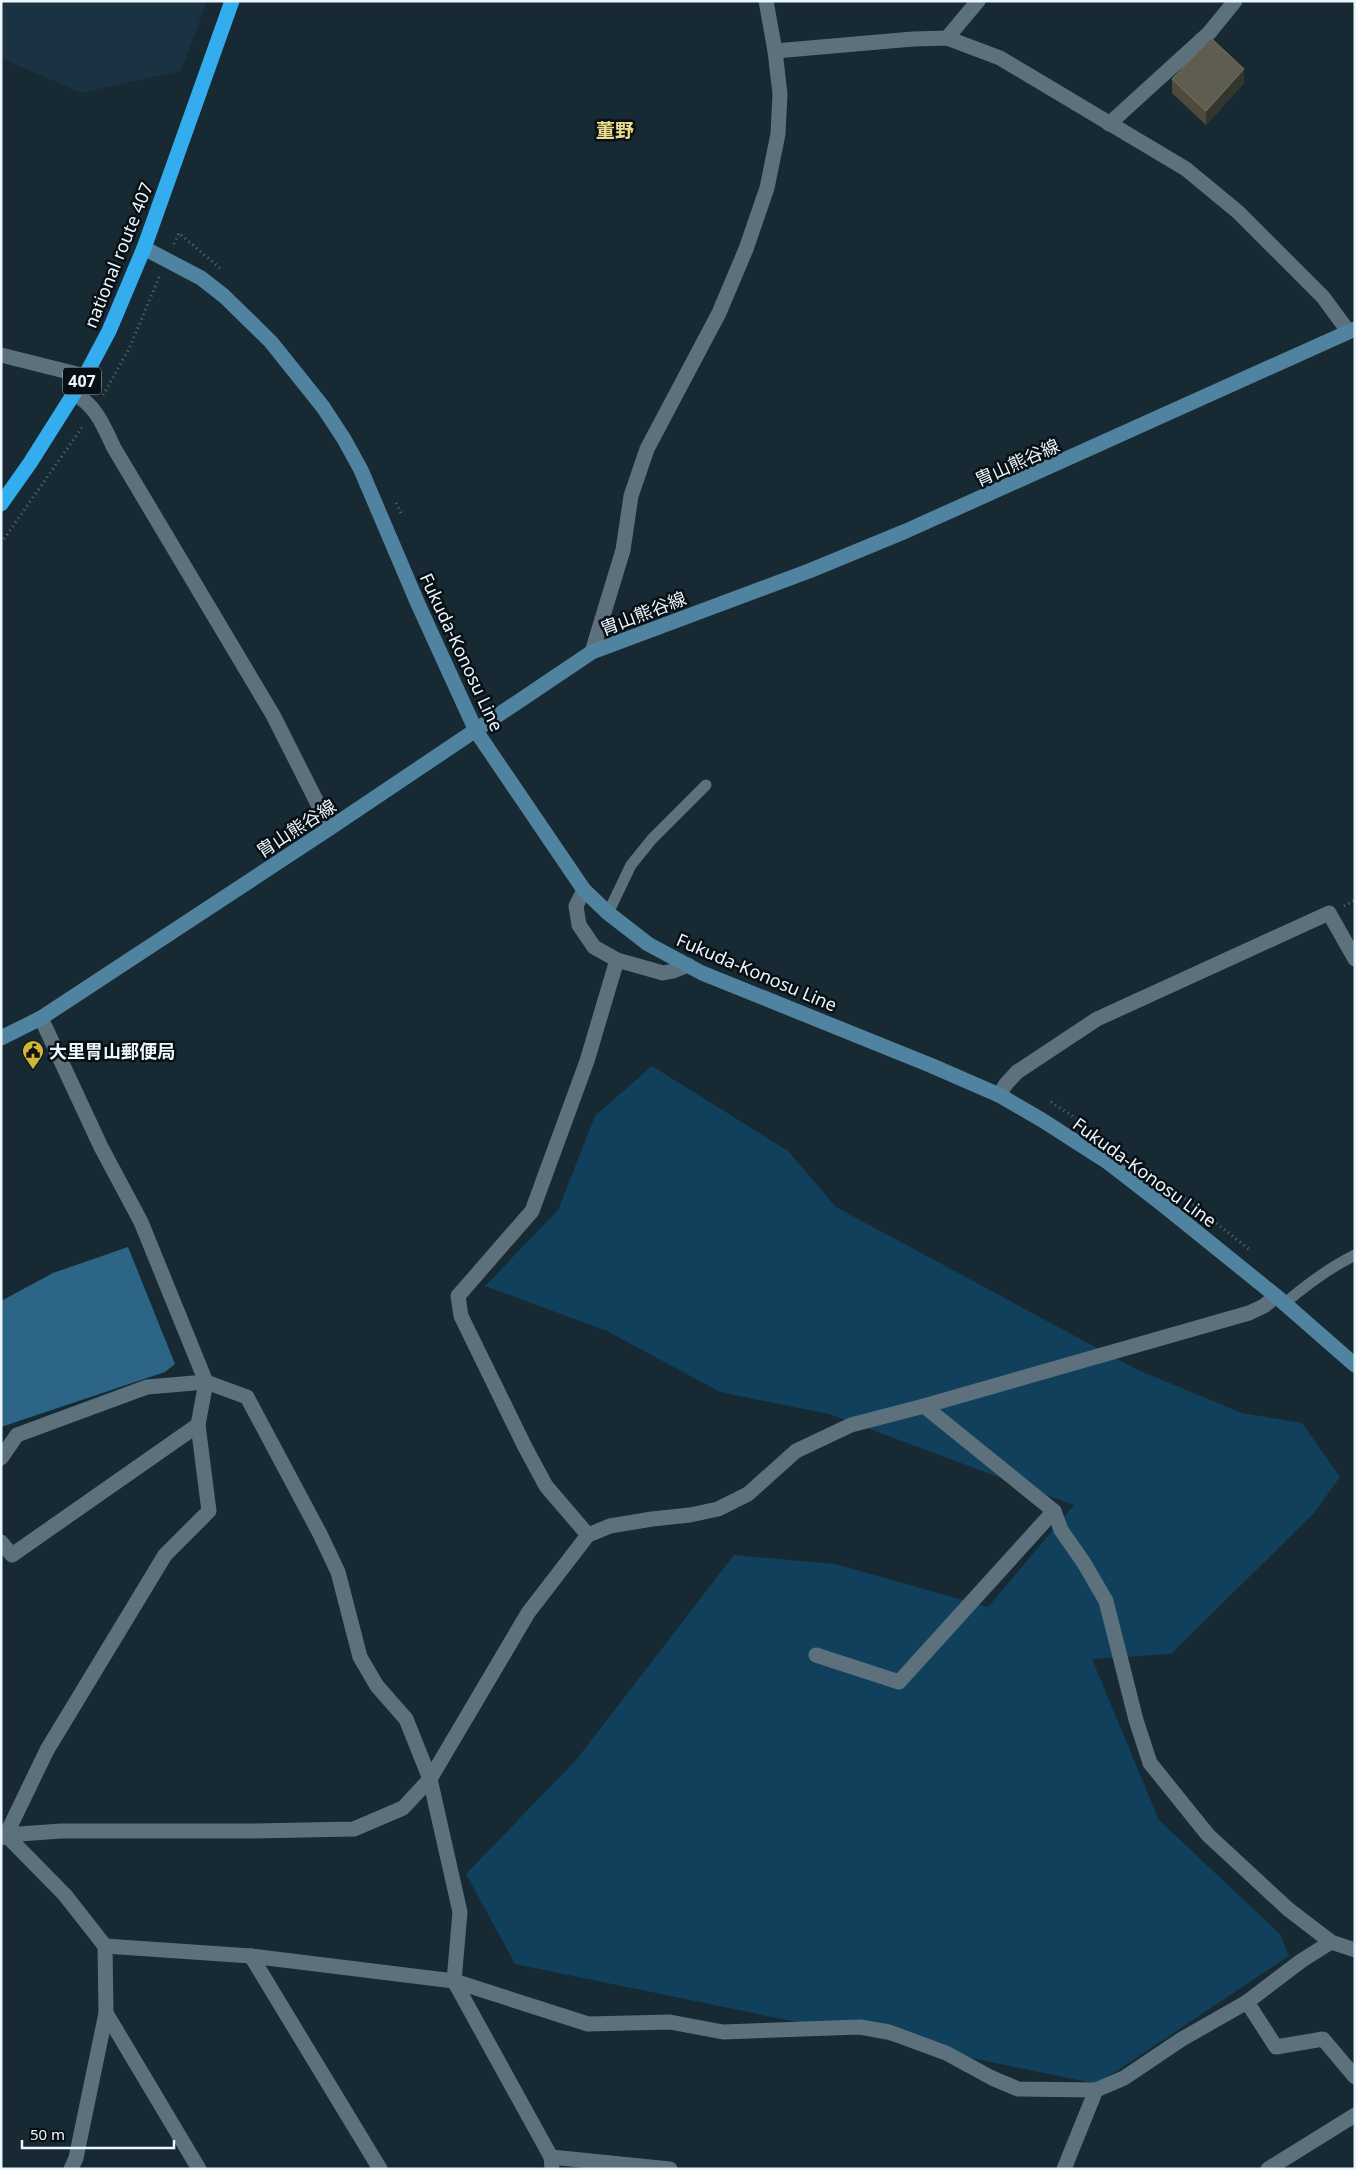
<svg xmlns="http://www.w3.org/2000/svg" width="1356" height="2170" font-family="'Noto Sans','Noto Sans JP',sans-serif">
<rect width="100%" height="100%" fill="#172933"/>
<polygon fill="#1a3241" points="1,1 207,1 181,71 81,93 1,58"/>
<polygon fill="#10405b" points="652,1066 788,1151 836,1207 1138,1370 1242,1413 1302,1423 1340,1477 1314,1513 1171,1654 1092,1659 1159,1820 1280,1934 1289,1956 1097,2084 515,1964 466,1874 576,1760 734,1555 835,1564 988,1607 1074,1505 829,1414 720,1392 607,1331 485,1286 558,1210 595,1116"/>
<polygon fill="#2d6586" points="128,1247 175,1364 165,1372 1,1427 1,1301 53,1273"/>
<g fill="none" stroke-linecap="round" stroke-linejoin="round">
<g stroke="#5d6c75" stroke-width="3" stroke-dasharray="1 4" stroke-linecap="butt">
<polyline points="174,244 179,233 222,270"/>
<polyline points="103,395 129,349 160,275"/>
<polyline points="396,503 402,515"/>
<polyline points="1,543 83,426"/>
<polyline points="1344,906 1355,900"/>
<polyline points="1051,1102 1098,1133"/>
<polyline points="1138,1161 1250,1250"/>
</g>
<g stroke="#5d717d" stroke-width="11">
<polyline points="608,913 631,865 652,839 706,785"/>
<path d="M1284,1304C1306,1285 1329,1268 1355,1255"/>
</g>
<g stroke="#5d717d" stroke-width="15">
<polyline points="947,38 978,1"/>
<polyline points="775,51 913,39 947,38 1000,58 1186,169 1238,212 1323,297 1348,331"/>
<polyline points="1109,124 1209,33 1235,1"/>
<polyline points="1,355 85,376"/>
<path d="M74,394C96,405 104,427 114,448L273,715L330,828"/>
<polyline points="592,652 623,550 631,496 647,449 719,313 746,249 767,188 778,134 780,94 775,51 766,1"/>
<polyline points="584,890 576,906 579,925 594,947 617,960 663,973 673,971 688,965"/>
<polyline points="999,1095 1006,1084 1017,1072 1097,1019 1329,913 1355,959"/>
<polyline points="924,1406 1054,1511 1061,1530 1084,1563 1106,1601 1136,1720 1150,1763 1208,1835 1288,1909 1331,1942"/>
<polyline points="1,1458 17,1435 147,1387 206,1382 247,1397 320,1534 338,1572 360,1657 377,1686 406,1719 430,1779 460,1912 454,1981 551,2157 552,2169"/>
<polyline points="588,1535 546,1486 525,1447 461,1316 458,1296 532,1211 587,1061 617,960"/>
<polyline points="1,1542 12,1555 198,1425"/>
<polyline points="816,1655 899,1682 1054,1511"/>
<polyline points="6,1835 47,1750 165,1555 209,1511 198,1425 206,1382 141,1222 101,1147 41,1018"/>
<polyline points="6,1835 65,1895 105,1946 106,2013 76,2158 71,2169"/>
<polyline points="1,1838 6,1835 61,1831 252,1831 354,1829 403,1808 430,1779 528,1613 588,1535 610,1526 652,1519 690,1515 718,1509 748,1494 796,1451 851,1425 924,1406 1249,1313 1264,1306 1276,1296"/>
<polyline points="105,1946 251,1956 454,1981 588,2024 670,2022 723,2032 860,2027 889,2032 946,2053 992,2078 1018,2089 1096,2090 1124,2078 1182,2039 1247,2002 1301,1961 1331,1942 1355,1950"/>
<polyline points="251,1956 380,2169"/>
<polyline points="1247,2002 1276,2047 1323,2039 1355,2077"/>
<polyline points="106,2013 199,2169"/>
<polyline points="551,2157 670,2169"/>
<polyline points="1064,2169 1096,2090"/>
<polyline points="1268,2169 1355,2115"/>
</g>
<g stroke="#50839f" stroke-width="15">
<polyline points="144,248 201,278 224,296 271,342 323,407 344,439 361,470 418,604 476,731 584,890 608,913 648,944 702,973 930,1065 999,1095 1042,1120 1109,1163 1162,1204 1276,1296 1355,1365"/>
<polyline points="1,1038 41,1018 330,828 592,652 809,571 906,531 1355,329"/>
</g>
<polyline stroke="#33adee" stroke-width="15" points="1,504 30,463 85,376 109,331 144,248 232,1"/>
</g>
<polygon fill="#4e4b3a" points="1172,79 1244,83 1206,125 1172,93"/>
<polygon fill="#31362e" points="1244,69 1244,83 1206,125 1206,111"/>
<polygon fill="#5f5d4f" stroke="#75756a" points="1211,38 1244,69 1206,111 1172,79"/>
<defs>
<g id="civic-pin" transform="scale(1.125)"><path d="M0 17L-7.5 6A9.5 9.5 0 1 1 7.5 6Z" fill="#d1b736" stroke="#091015"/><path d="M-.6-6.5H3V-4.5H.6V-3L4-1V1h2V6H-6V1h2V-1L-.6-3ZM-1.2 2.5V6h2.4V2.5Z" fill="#111"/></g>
</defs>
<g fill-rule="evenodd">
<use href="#civic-pin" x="33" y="1051"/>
</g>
<g text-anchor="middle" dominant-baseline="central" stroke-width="5" stroke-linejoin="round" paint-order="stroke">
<rect fill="#091015" stroke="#a7b1b7" stroke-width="1" x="63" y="367.5" width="38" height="27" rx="4"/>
<g font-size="16" font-weight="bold" fill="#ebf6fd">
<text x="82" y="381">407</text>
</g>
<g font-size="18" fill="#ebf6fd" stroke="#091015">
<text transform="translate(118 255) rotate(-68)">national route 407</text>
<text transform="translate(1017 462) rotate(-24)">胄山熊谷線</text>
<text transform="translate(643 613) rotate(-21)">胄山熊谷線</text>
<text transform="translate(462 652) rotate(65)">Fukuda-Konosu Line</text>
<text transform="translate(296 828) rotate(-33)">胄山熊谷線</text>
<text transform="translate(757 972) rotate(23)">Fukuda-Konosu Line</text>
<text transform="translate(1145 1172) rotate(36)">Fukuda-Konosu Line</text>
</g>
<g font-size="18" font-weight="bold" fill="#ebf6fd" stroke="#091015" text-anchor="start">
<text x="49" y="1051">大里冑山郵便局</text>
</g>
<g font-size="19" font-weight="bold" fill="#eddc8e" stroke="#091015">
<text x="615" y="130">董野</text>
</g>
</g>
<rect width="1356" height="2170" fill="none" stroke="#ebf6fd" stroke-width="5"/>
<path d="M22 2140v8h152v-8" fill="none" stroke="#ebf6fd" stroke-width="2.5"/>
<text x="30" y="2140" font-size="15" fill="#ebf6fd" stroke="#091015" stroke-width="4" paint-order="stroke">50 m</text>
</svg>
